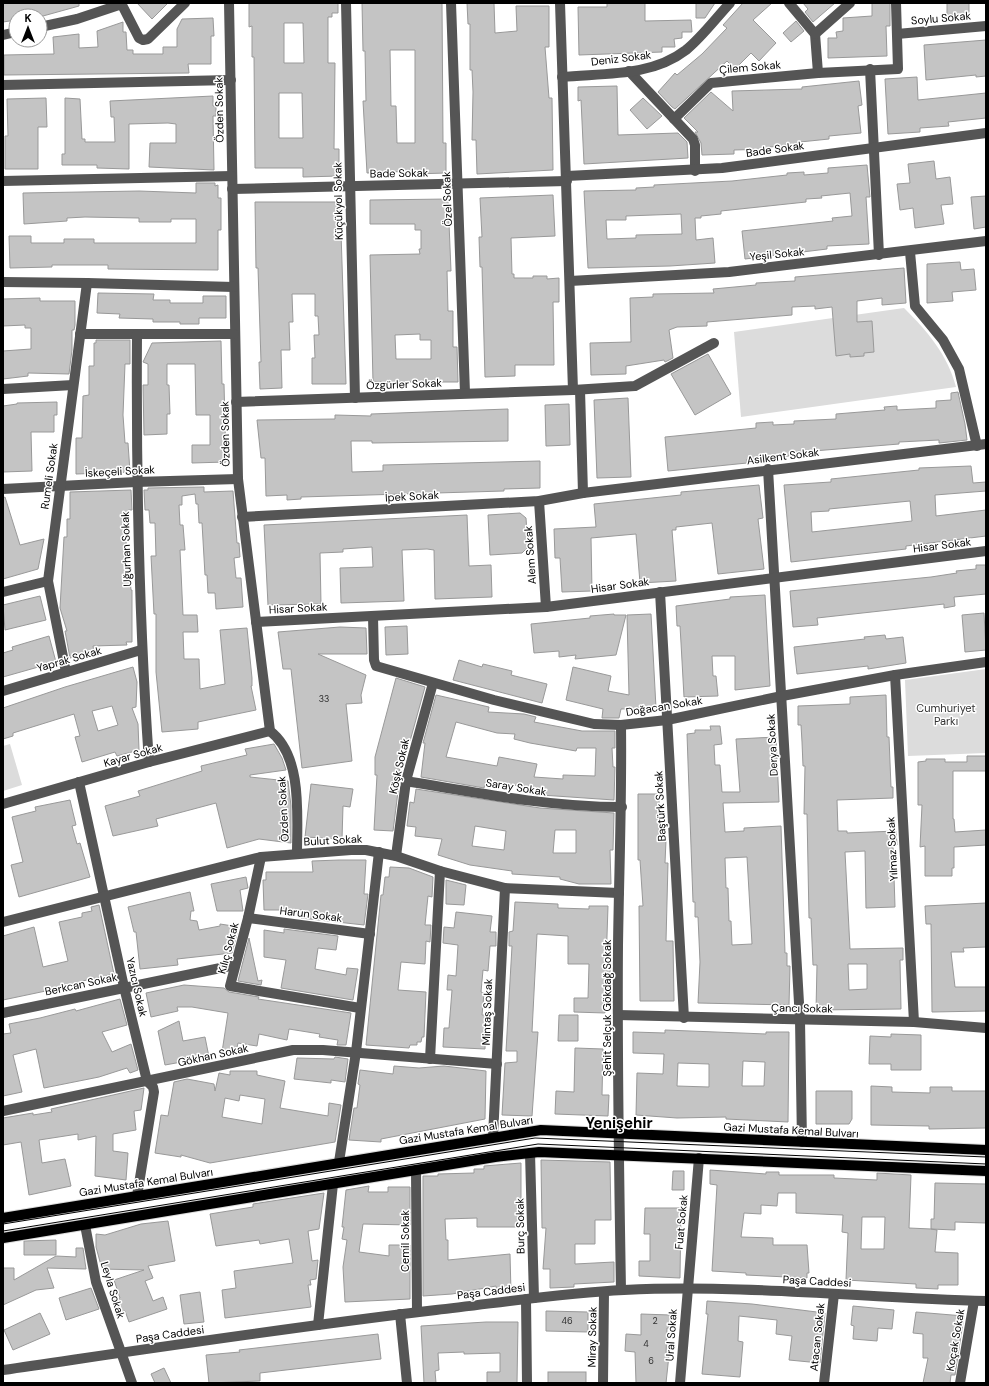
<svg xmlns="http://www.w3.org/2000/svg" width="989" height="1386" font-family="'DM Sans',sans-serif">
<rect width="100%" height="100%" fill="#fff"/>
<g fill="#dcdcdc">
<path d="M904,308C928,332 947,354 956,387L741,417L734,332Z"/>
<path d="M986,669V753L908,756L905,680Z"/>
<path d="M10,744L22,785L3,791V746Z"/>
</g>
<g fill="#c4c4c4" stroke="#999" fill-rule="evenodd">
<path d="M3,3H79V6L43,16H16V20L3,22Z"/>
<path d="M137,3H168L152,19Z"/>
<path d="M249,3H338V13H332V17H328V63H335L334,149H339V176L303,177V168H255L254,57H252V26L249,27ZM284,23H303L304,63H284ZM279,93H302L303,138H279Z"/>
<path d="M362,3H442L443,143H446V173L413,174V171L367,173L363,101H366L365,51H363ZM390,50H415V143H397L396,106H391Z"/>
<path d="M467,3H494L495,33L517,31L516,6H549V47H545L549,98H552L553,170L477,174L476,140H472L473,92L472,70H470V24H468Z"/>
<path d="M607,3H645V21L691,20L692,32H682V38L674,39L675,47H662V52L579,55L578,7H607Z"/>
<path d="M696,3H715L705,18H696Z"/>
<path d="M743,3H772L753,20L776,43L759,61L751,53L735,69L727,61L675,109L672,107L658,92L675,73L677,75L702,54L727,28L723,25Z"/>
<path d="M803,3H835L813,22L805,12L808,9Z"/>
<path d="M872,3H890V26H886L887,56L828,58V38H837L836,32L843,31V18L872,16Z"/>
<rect x="947" y="3" width="22" height="12"/>
<path d="M213,18L214,36H211V64H188L189,73L4,75V55L54,54L53,37L79,34V48L98,47L97,31L123,22V32H126L127,50H133V54H163V47H177V29L182,19Z"/>
<path d="M796,21L804,31L791,42L783,33Z"/>
<path d="M986,40V76L976,77V75L926,80L924,45Z"/>
<path d="M917,77L918,100L986,93V118L948,122L949,126L920,128V132L888,134L885,79Z"/>
<path d="M859,81L862,105L858,106L861,133L829,136V139L800,142V144L770,147V149L734,150V154L702,155L701,143L695,132H698L684,118L711,92L733,111L732,91L802,89V87Z"/>
<path d="M617,86L618,135L678,133L687,142L688,158L584,164L581,100L578,101V87Z"/>
<path d="M213,96V106H216V116H213L214,170L149,167L150,143H176V124L168,123L129,124V169L97,168V165H62V154H65V98L80,99L82,139H85V142H115L114,117H111L110,101Z"/>
<path d="M46,98L47,127H38V169H5V136H8L7,99Z"/>
<path d="M643,98L662,116L647,129L630,110Z"/>
<path d="M934,161L936,179L950,177L953,204L941,205L944,224L915,228L913,208L900,210L897,184L910,183L908,164Z"/>
<path d="M867,165L870,197H866L869,244L827,246V249L745,259L742,231L833,221L832,218L852,216L850,193L821,196L822,198L806,199V202L721,211V214L701,216V218H695L696,240L713,238L715,263L670,266L588,268L584,191L636,190V188L654,187V185L732,181L787,175V173L804,172V175L828,173V168ZM681,214L682,234L636,235V238L607,239L606,220H626V216Z"/>
<path d="M196,183H215V186L218,185V198H221V230H218V270L108,269V265H52V267L10,268L9,236H31V243H64V239H94V243H196V219H171V222H139V218L85,217L67,218V221L24,224L23,193L139,191L196,193Z"/>
<path d="M553,195L555,236L511,238L512,274H514V278H533V276H547V279L559,278V302H553L554,365H515V376L485,377L482,267H480L479,237H482L480,198Z"/>
<path d="M986,196V227L974,229L971,197Z"/>
<path d="M448,199L451,271H447L448,311H453V347H457L458,382H373L370,255L420,254L419,249H421V230H415V224H370V200ZM420,334V340H431V359H396L395,335Z"/>
<path d="M255,202H340L346,384H312V358H315L314,335H319L318,316H315V294H292L293,322H289L290,350H281L282,388L260,389L259,362H261L258,268H256Z"/>
<path d="M960,262L961,270L974,269L976,290L952,292L953,301L927,303V264Z"/>
<path d="M904,268L906,303L882,305V298L857,301V322L872,321L874,352L864,353V356L850,357V354L836,356L832,307L815,309V306L792,307V315L707,322V326L677,327L669,330L673,358L665,362L664,360L626,366V374L591,375L590,343L631,342L630,298L653,297V294L714,293L713,289L756,285V283L795,281V277Z"/>
<path d="M98,293L154,294L153,300H170V303H203V296H226V318H199V324H180V322H153V319L119,318L120,314L97,313Z"/>
<path d="M40,298V301H75V325L74,330H72V350L69,374L28,373V376L3,379V351L31,349V328H25V325L3,326V299Z"/>
<path d="M96,340H130V364H125L123,415L125,443H128L130,472L76,474V438H82L83,396L89,395V366H94V343H96Z"/>
<path d="M221,341L222,384H224L226,462L192,463V445H210V415H196L195,364H167V385H169L170,414H167V434L144,435L143,385H148V364L143,362L152,343Z"/>
<path d="M708,354L731,394L695,415L671,374Z"/>
<path d="M958,392L965,424L967,440L939,443V440L899,442V444L789,453V456L747,459V463L668,471L665,437L756,428V423L773,422V425L794,424V421L836,419V414L885,410L884,407L897,406V410L936,408V401L951,400V393Z"/>
<path d="M628,398L631,477L597,478L594,400Z"/>
<path d="M57,402V415H54V432H31L32,471L3,472V406L17,404V403Z"/>
<path d="M569,404L570,445L546,446L545,405Z"/>
<path d="M508,409V441L372,443V441H351L352,472L383,471V465L540,461V488L504,489V491L301,497V499L287,500V495L266,496L265,458H261L257,420L335,419V415L371,416V414Z"/>
<path d="M971,466L973,483L986,482V491L935,495L936,516L986,510V536L906,546V549L791,562L784,485L831,482V479L919,470V468ZM910,501L912,521L812,532L811,512L829,511V509Z"/>
<path d="M759,485L763,518L758,519L764,569L718,574L712,523L676,527V530H672L676,581L640,583L636,534L591,538L592,591L562,592L560,558H555L554,529L596,527L594,504L681,495V492Z"/>
<path d="M204,487V492L233,491L237,543H239L240,557L234,558L236,578H241L243,607L216,609L215,593H208L207,575H205L202,523H199L198,504H196L195,494L182,496V505H179L180,525H183L185,550H180L183,615H197L198,632H183L184,659H199L200,689L225,684L220,630L247,628L252,678V686H251L256,710L198,722V729L162,732L156,672V614H154L151,556H156L155,523H150L149,510H145L144,490H148V488Z"/>
<path d="M131,490L132,510H128L129,538L126,537L127,569H129L131,590H132V642H126L127,645L93,646L94,652L70,658L65,631H67L60,608L64,537H67V519H70V492Z"/>
<path d="M5,497L20,545L44,539L38,569L3,579V498Z"/>
<path d="M520,513L526,518L528,547L522,553L490,555L488,515Z"/>
<path d="M467,515L469,566L491,565L492,597L435,599L434,550L427,549L402,550L404,601L341,603L340,568L373,567L372,547L343,549V552L320,553L321,604L268,605L264,525Z"/>
<path d="M976,565H986V594L954,597L955,606L944,608V604L817,618L818,625L793,627L790,591L931,577L957,573L956,571L976,569Z"/>
<path d="M765,595L770,686L735,690V656H712L713,676H716L718,696L684,697L681,643L680,626H677L676,606L730,599V597Z"/>
<path d="M40,596L46,620L5,630L3,605Z"/>
<path d="M984,613L986,650L965,652L962,615Z"/>
<path d="M614,614V615H626L616,655L575,659L576,655L559,657V651L534,653L531,624L590,618V616Z"/>
<path d="M651,614L656,708L621,709L619,718H602L603,709L566,700L573,667L611,676L608,691L629,695L627,615Z"/>
<path d="M407,626L408,654L386,655L385,627Z"/>
<path d="M340,627L366,628L367,654H318L366,675L361,695L362,703L346,704L352,761L302,768L291,669H283L278,632Z"/>
<path d="M885,635L886,639L903,637L906,663L868,669V666L797,674L794,647L865,639L864,637Z"/>
<path d="M49,636L56,662L3,677V653L13,650L12,647Z"/>
<path d="M459,660L482,667L483,664L512,671L511,675L547,684L542,703L453,680Z"/>
<path d="M133,667L137,682L136,707L132,708L138,724L139,750L117,756L115,752L82,762L75,737L80,736L74,714L13,733V736L3,739V708L65,687ZM112,706L118,725L98,731L92,711Z"/>
<path d="M396,678L425,687L410,741H406L403,758H399L400,776L393,831L374,830L377,775H375V757Z"/>
<path d="M436,695L489,707L488,712L524,714L536,717L534,722L582,731H615V748H612L613,767H615L614,800L541,795L542,790L486,780L484,788L421,777L425,743H423ZM456,722L497,733L515,734L514,739L530,743L576,751L577,748H596L595,776L563,775V779L534,777L537,764L499,757L497,766L446,757Z"/>
<path d="M886,695L887,737H889L891,787H893V798L837,800L838,831H847V833L896,831L897,845H893L895,907L866,908L865,851L845,852L850,949L903,948V960H900L901,1009L816,1010L817,965H813L811,918H809L807,814H804L805,766H803L802,742L801,725H798V706L850,704V697ZM848,964H867V989L849,990Z"/>
<path d="M710,726H720L722,744L714,745L715,765H720L722,792H740L736,739L776,737L779,802L723,803L725,832L744,831V828L781,826L785,953H787V966H790L789,1005L698,1003L700,962L698,917H695V902H693L687,734L695,733V730H711ZM747,857L752,944L732,945L731,921H729L728,888H726L725,858Z"/>
<path d="M274,744L282,758L286,770L250,775V777L288,781L291,806V843L259,839L227,848L216,803L156,819L158,826L113,836L105,806L140,796L138,791L202,771L201,766L247,755L245,749Z"/>
<path d="M967,756H986V771H953V819H954L955,832L986,830V845L954,847V868H952V876H925V846L920,847L922,805H918V762L926,761V759H945V762H967Z"/>
<path d="M311,784L353,789L350,807L343,806L342,839L305,837Z"/>
<path d="M416,789L540,808L614,813L613,850H610L611,884H579L560,879V877L512,874V871L470,865L438,855L442,839L415,836L416,827L407,826L410,802L414,803ZM475,826L506,831L504,850L472,846ZM555,830H576V853H553Z"/>
<path d="M638,794H659V840H666L665,863H668L666,941H673L674,1001H640L639,906H643L640,860H638Z"/>
<path d="M70,800L76,825L72,826L77,844L80,843L90,877L19,897L11,865L23,862L12,817L36,811L35,807Z"/>
<path d="M339,860H366L364,894H368L364,925L301,918L302,910H264L263,880H266V872H313L312,861Z"/>
<path d="M390,867L409,868L433,877L432,897L428,896L425,925H431L430,942L426,941L425,964L401,962L398,990L426,992L424,1037H422L421,1042H417V1045H410L409,1048L366,1045L381,895H383L385,877H389Z"/>
<path d="M246,877L248,888L240,890L243,911H217L211,884Z"/>
<path d="M446,880L466,885L464,905L446,904Z"/>
<path d="M190,892L194,911H191L190,920L197,921L199,930L220,926V924L233,926V932L237,933L232,953L177,959L178,965L140,969L136,932H134L128,907Z"/>
<path d="M515,902L558,904V908L589,909V906H608L606,966H610V988H605V1013L574,1012V998H588L589,964H568V936L537,934L532,1032H538L532,1116L502,1115L505,1063L517,1062V1051H506L512,946H509V932L513,931Z"/>
<path d="M986,903V947L963,948L964,952H951L955,987H986V1011L932,1012L931,924H926L925,906Z"/>
<path d="M99,905L114,974L78,982L79,984L3,1000V936L34,927L43,967L68,961L59,922L82,917V913L92,911L91,907Z"/>
<path d="M456,912L492,916L490,932H496V946H490L488,971L483,970L481,992L484,993L482,1015H486L485,1049L443,1047L444,1028H449L452,990H447L448,975L456,976L458,945L443,943L444,927L454,928Z"/>
<path d="M284,929L338,936L336,950L318,948L315,969L346,975L347,968L358,969L353,1000L281,988L286,960L264,957V930L284,933Z"/>
<path d="M249,938L258,981L262,980L261,985L238,981Z"/>
<path d="M184,985L224,988L229,992L259,997L258,999L351,1013L346,1045H337L338,1040L319,1037L320,1034L289,1029L287,1040L259,1034L257,1046L238,1043L236,1052H222L228,1013L192,1007H177L178,1011L151,1017L146,993Z"/>
<path d="M120,999L127,1025L102,1032L112,1052L131,1044L138,1070L130,1073L127,1068L99,1077L44,1088L36,1049L13,1055L22,1092L3,1096V1034L11,1033L9,1024L40,1018L75,1009L76,1011Z"/>
<path d="M559,1015H578V1041H558Z"/>
<path d="M179,1021L183,1041L205,1037L209,1057L165,1065L158,1031Z"/>
<path d="M665,1030L766,1034V1032H789L788,1122L726,1119V1117L677,1118L636,1115L637,1073L663,1074L664,1054L633,1053V1032L665,1033ZM743,1061L765,1062L764,1086H742ZM678,1063L709,1064V1087L677,1086Z"/>
<path d="M891,1034L921,1035V1070H891V1064H869L870,1036L891,1037Z"/>
<path d="M575,1048L603,1049L602,1095H609L608,1116L555,1114L556,1091L574,1092Z"/>
<path d="M335,1057L348,1059L345,1082L331,1080V1083L294,1079L297,1058L334,1059Z"/>
<path d="M394,1066L419,1068L444,1066L486,1071L485,1119L381,1139V1142L349,1140L354,1108H357L360,1085L358,1084L360,1070L393,1074Z"/>
<path d="M230,1071H257V1075L285,1081L280,1108L328,1116L329,1103L341,1105L335,1142L210,1163L181,1155V1157L155,1153L161,1115L168,1116L174,1082L187,1079L214,1084L215,1091L219,1073L230,1075ZM240,1095L265,1099L262,1124L222,1117L225,1098L239,1101Z"/>
<path d="M871,1086L892,1087V1092L930,1093V1087H952V1091H986V1128L929,1129V1126L871,1125Z"/>
<path d="M144,1088L141,1110L134,1111L136,1130L113,1134V1151L128,1153L126,1180L95,1176L96,1136L78,1140V1134L39,1140L42,1163L65,1159L71,1186L29,1195L21,1142L3,1145V1118L33,1113V1115L52,1112L51,1109Z"/>
<path d="M816,1091H852V1119L849,1124H816Z"/>
<path d="M541,1160L610,1162L611,1220H595V1244H575V1264L614,1262V1282L574,1284V1287L550,1288V1269H543L546,1228H542Z"/>
<path d="M521,1163V1227H477V1218L445,1219L446,1240H448V1260L510,1254L511,1292H497L496,1286L452,1294L423,1296V1176H438V1174L474,1173V1169H484V1166Z"/>
<path d="M710,1170L766,1174V1172H779V1175H834V1178L877,1180V1173L911,1175L909,1228L931,1229V1219H934L935,1183L986,1184V1223L955,1222V1230L931,1229L937,1230L935,1252L958,1253V1285H938V1289L916,1288V1284L846,1280L848,1233L842,1232L843,1215L796,1213V1193H778L777,1206L761,1205V1214L744,1213L741,1237L773,1238V1245H807L809,1273H807V1278L746,1275V1273L712,1271L717,1185L710,1184ZM862,1217H885L884,1249H861Z"/>
<path d="M673,1171H684V1190H672Z"/>
<path d="M369,1186L368,1192H388V1187H410V1225L363,1224L359,1252L389,1256V1245H410V1299L345,1302L343,1267L347,1240L342,1239L344,1227H342L346,1190Z"/>
<path d="M324,1193L319,1229L308,1231L312,1261L318,1260L316,1279L310,1280L311,1285H308L311,1307L225,1318L222,1290L236,1288L234,1271L293,1263L289,1239L260,1244L259,1240L216,1246L210,1214L253,1207V1204Z"/>
<path d="M645,1208H681L680,1278L639,1276V1261H650V1234H644Z"/>
<path d="M168,1221L175,1261L148,1266L153,1278L145,1281L153,1301L163,1297L167,1309L129,1322L125,1311L119,1313L114,1300L120,1298L114,1280L144,1270L102,1269L96,1247V1234L105,1235L141,1224Z"/>
<path d="M56,1240V1255H24V1241Z"/>
<path d="M76,1248H83L86,1269L47,1268L54,1288L36,1290L3,1305V1268H14V1280L56,1256L76,1257Z"/>
<path d="M91,1288L99,1309L66,1320L59,1298Z"/>
<path d="M200,1292L204,1322L184,1324L180,1295Z"/>
<path d="M707,1301L752,1304L825,1313L820,1363L789,1360L792,1336L776,1334L777,1320L739,1316L738,1341L743,1342L740,1377L702,1374L708,1314H706Z"/>
<path d="M853,1306L894,1310L892,1329L878,1328L877,1341L853,1339L854,1326L851,1325Z"/>
<path d="M546,1311L588,1312V1332L546,1331Z"/>
<path d="M916,1312L964,1316L955,1375H951L950,1383H923L928,1358H923V1334L913,1333Z"/>
<path d="M40,1313L50,1334L13,1350L4,1330Z"/>
<path d="M641,1314L670,1315L669,1328H667L666,1355H669L666,1383H636L635,1352L625,1351L626,1334L641,1335Z"/>
<path d="M486,1322H518L517,1383H487V1372H500V1353L464,1354V1352L438,1353L439,1370L435,1371L436,1383H424L421,1326Z"/>
<path d="M378,1334L381,1359L260,1373V1381L209,1383L206,1355L240,1352L239,1350Z"/>
<path d="M164,1368L171,1383H155L151,1374Z"/>
<rect x="548" y="1372" width="38" height="11"/>
</g>
<g fill="none" stroke-linecap="round" stroke-linejoin="round">
<g stroke="#dbdbdb" stroke-width="12">
<g id="major">
<path d="M3,1218L541,1130L986,1150"/>
<path d="M3,1238L495,1157L539,1152L986,1171"/>
</g>
</g>
<g stroke="#555" stroke-width="10">
<path d="M121,3L139,38L143,40L148,39L185,3"/>
<path d="M229,3L238,479L270,731C303,756 297,817 297,854"/>
<path d="M346,3L355,398"/>
<path d="M451,3L465,393"/>
<path d="M560,3L573,390"/>
<path d="M789,3L815,34L818,73"/>
<path d="M40,27L77,19L122,4"/>
<path d="M815,34L850,3"/>
<path d="M897,34L986,26"/>
<path d="M3,35L16,32"/>
<path d="M870,69L879,255"/>
<path d="M629,71L693,139L695,145V171"/>
<path d="M562,77C604,73 651,77 686,50C702,37 716,18 730,3"/>
<path d="M3,85L231,80"/>
<path d="M674,119L711,83L818,73L898,69L896,3"/>
<path d="M567,176L722,168L986,133"/>
<path d="M3,181L232,176"/>
<path d="M232,189L567,181"/>
<path d="M910,252L915,306L943,340L959,369L977,446"/>
<path d="M570,281L729,272L986,241"/>
<path d="M3,282L87,283L234,287"/>
<path d="M80,334H234"/>
<path d="M137,334C136,477 139,619 149,762"/>
<path d="M3,389L73,385"/>
<path d="M580,390L583,493"/>
<path d="M236,402L573,390L635,386L714,343"/>
<path d="M768,469L800,1020L802,1142"/>
<path d="M3,489L136,482L238,479"/>
<path d="M539,501L546,607"/>
<path d="M242,517L539,501L583,493L986,444"/>
<path d="M3,592L48,581"/>
<path d="M660,592L684,1018"/>
<path d="M373,616L374,660L376,666L494,700L594,724L621,725L667,720L782,696L895,675L986,662"/>
<path d="M256,622L546,607L986,551"/>
<path d="M66,672L48,581L87,283"/>
<path d="M895,675L914,1022"/>
<path d="M3,691L141,650"/>
<path d="M406,781C478,793 549,807 622,807"/>
<path d="M79,782L124,987L147,1081L153,1087L154,1092L137,1196"/>
<path d="M3,804L149,762L270,731"/>
<path d="M396,856L406,781L433,683"/>
<path d="M261,857L248,918L230,986L360,1008"/>
<path d="M248,918L370,934"/>
<path d="M3,922L261,857L351,850H366L396,856L440,871L505,888L619,893"/>
<path d="M3,1013L235,965"/>
<path d="M618,1015L914,1022L986,1028"/>
<path d="M430,1059L440,871"/>
<path d="M3,1111L293,1050H323L497,1064"/>
<path d="M493,1137L505,888"/>
<path d="M530,1153L534,1298"/>
<path d="M339,1162L356,1052L379,852"/>
<path d="M416,1170L417,1312"/>
<path d="M85,1225L96,1282L132,1383"/>
<path d="M621,1290C619,1175 617,1061 618,946C619,872 622,799 621,725"/>
<path d="M526,1299L527,1383"/>
<path d="M400,1314L407,1383"/>
<path d="M318,1325L333,1184"/>
<path d="M3,1370C147,1349 291,1327 436,1310C498,1303 561,1293 624,1290C744,1284 865,1298 986,1301"/>
<path d="M603,1383L604,1292"/>
<path d="M680,1383L699,1158"/>
<path d="M824,1383L834,1294"/>
<path d="M960,1383L974,1301"/>
</g>
<use href="#major" stroke="#000" stroke-width="10"/>
<g stroke="#000" stroke-width="1">
<path d="M3,1224L535,1138L986,1157"/>
<path d="M3,1231L538,1144L986,1164"/>
</g>
</g>
<g text-anchor="middle" dominant-baseline="central" stroke-width="3" stroke-linejoin="round" paint-order="stroke">
<g font-size="9" fill="#313131">
<text x="324" y="699">33</text>
<text x="567" y="1321">46</text>
<text x="655" y="1321">2</text>
<text x="646" y="1344">4</text>
<text x="651" y="1361">6</text>
</g>
<g font-size="11" fill="#000" stroke="#fff">
<text transform="translate(941 18) rotate(-5)">Soylu Sokak</text>
<text transform="translate(621 58) rotate(-7)">Deniz Sokak</text>
<text transform="translate(750 67) rotate(-5)">Çilem Sokak</text>
<text transform="translate(219 110) rotate(-91)">Özden Sokak</text>
<text transform="translate(775 149) rotate(-8)">Bade Sokak</text>
<text transform="translate(399 173) rotate(-1)">Bade Sokak</text>
<text transform="translate(447 199) rotate(-92)">Özel Sokak</text>
<text transform="translate(338 201) rotate(-91)">Küçükyol Sokak</text>
<text transform="translate(777 254) rotate(-6)">Yeşil Sokak</text>
<text transform="translate(404 384) rotate(-2)">Özgürler Sokak</text>
<text transform="translate(225 434) rotate(-91)">Özden Sokak</text>
<text transform="translate(783 456) rotate(-7)">Asilkent Sokak</text>
<text transform="translate(120 471) rotate(-3)">İskeçeli Sokak</text>
<text transform="translate(49 476) rotate(-82)">Rumeli Sokak</text>
<text transform="translate(412 496) rotate(-3)">İpek Sokak</text>
<text transform="translate(942 545) rotate(-7)">Hisar Sokak</text>
<text transform="translate(126 549) rotate(-92)">Uğurhan Sokak</text>
<text transform="translate(530 555) rotate(-94)">Alem Sokak</text>
<text transform="translate(620 585) rotate(-8)">Hisar Sokak</text>
<text transform="translate(298 608) rotate(-3)">Hisar Sokak</text>
<text transform="translate(69 659) rotate(-16)">Yaprak Sokak</text>
<text transform="translate(664 706) rotate(-9)">Doğacan Sokak</text>
<text transform="translate(772 745) rotate(-93)">Derya Sokak</text>
<text transform="translate(133 755) rotate(-16)">Kayar Sokak</text>
<text transform="translate(399 766) rotate(-77)">Köşk Sokak</text>
<text transform="translate(516 787) rotate(9)">Saray Sokak</text>
<text transform="translate(660 806) rotate(-93)">Baştürk Sokak</text>
<text transform="translate(283 809) rotate(-93)">Özden Sokak</text>
<text transform="translate(333 840) rotate(-3)">Bulut Sokak</text>
<text transform="translate(892 849) rotate(-93)">Yılmaz Sokak</text>
<text transform="translate(311 914) rotate(7)">Harun Sokak</text>
<text transform="translate(228 948) rotate(-75)">Kılıç Sokak</text>
<text transform="translate(81 984) rotate(-12)">Berkcan Sokak</text>
<text transform="translate(137 987) rotate(77)">Yazıcı Sokak</text>
<text transform="translate(607 1008) rotate(-90)">Şehit Selçuk Gökdağ Sokak</text>
<text transform="translate(802 1008) rotate(1)">Çancı Sokak</text>
<text transform="translate(487 1012) rotate(-88)">Mintaş Sokak</text>
<text transform="translate(213 1055) rotate(-12)">Gökhan Sokak</text>
<text transform="translate(466 1130) rotate(-9)">Gazi Mustafa Kemal Bulvarı</text>
<text transform="translate(791 1130) rotate(3)">Gazi Mustafa Kemal Bulvarı</text>
<text transform="translate(146 1182) rotate(-9)">Gazi Mustafa Kemal Bulvarı</text>
<text transform="translate(681 1222) rotate(-85)">Fuat Sokak</text>
<text transform="translate(520 1226) rotate(-91)">Burç Sokak</text>
<text transform="translate(405 1241) rotate(-90)">Cemil Sokak</text>
<text transform="translate(817 1281) rotate(3)">Paşa Caddesi</text>
<text transform="translate(113 1290) rotate(73)">Leyla Sokak</text>
<text transform="translate(491 1291) rotate(-7)">Paşa Caddesi</text>
<text transform="translate(170 1334) rotate(-8)">Paşa Caddesi</text>
<text transform="translate(671 1335) rotate(-86)">Ural Sokak</text>
<text transform="translate(592 1337) rotate(-89)">Miray Sokak</text>
<text transform="translate(817 1337) rotate(-84)">Atacan Sokak</text>
<text transform="translate(955 1340) rotate(-80)">Koçak Sokak</text>
</g>
<g font-size="11" fill="#333" stroke="#fff">
<text x="946" y="708">Cumhuriyet<tspan x="946" dy="13">Parkı</tspan></text>
</g>
<g font-size="15" font-weight="bold" fill="#000" stroke="#fff">
<text x="619" y="1123">Yenişehir</text>
</g>
</g>
<rect width="989" height="1386" fill="none" stroke="#000000" stroke-width="8"/>
<g transform="translate(28 28)"><circle r="19" fill="#ffffff" stroke="#999999"/>
<path d="M0-3L7 15L0 10L-7 15Z" fill="#000000"/>
<text y="-6" font-size="11" font-weight="bold" text-anchor="middle" fill="#000000">K</text>
</g>
</svg>
